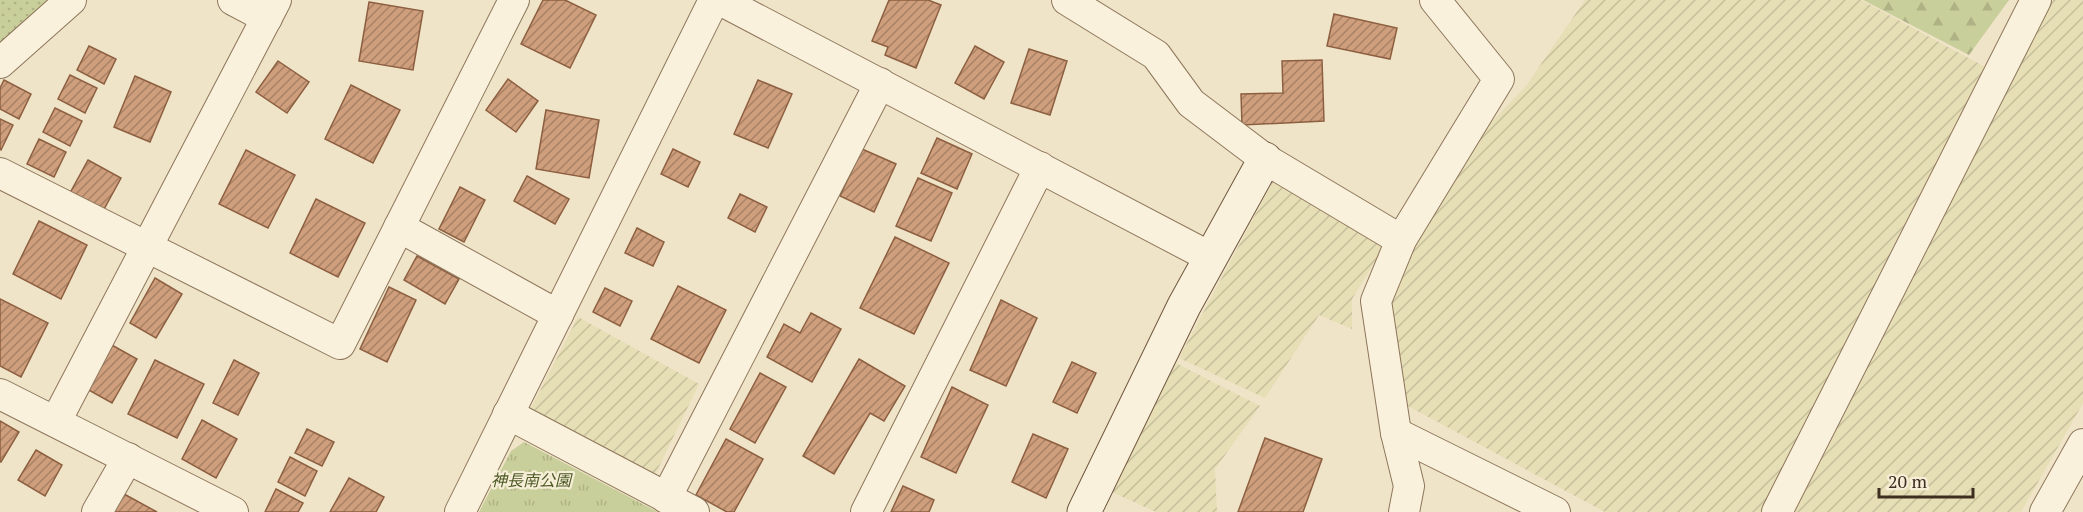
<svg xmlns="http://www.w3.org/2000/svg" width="2083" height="512" font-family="'PT Serif','Noto Sans JP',serif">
<defs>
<pattern id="farmland-furrows" width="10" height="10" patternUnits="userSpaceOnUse" patternTransform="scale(1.5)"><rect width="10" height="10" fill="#e6deb5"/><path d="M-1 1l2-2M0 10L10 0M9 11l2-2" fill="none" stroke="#c6bf9b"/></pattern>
<pattern id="grass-dots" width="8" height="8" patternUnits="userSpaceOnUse" patternTransform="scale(1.5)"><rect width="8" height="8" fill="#c9cf9b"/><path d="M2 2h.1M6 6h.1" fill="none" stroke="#aeb285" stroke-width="1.8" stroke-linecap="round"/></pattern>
<pattern id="forest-firs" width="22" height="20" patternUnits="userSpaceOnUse" patternTransform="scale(1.5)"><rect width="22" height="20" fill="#c9cf9b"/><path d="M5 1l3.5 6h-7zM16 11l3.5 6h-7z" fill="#aeb285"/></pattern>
<pattern id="park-tufts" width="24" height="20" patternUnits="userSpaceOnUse" patternTransform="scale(1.5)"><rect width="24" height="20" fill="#c9cf9b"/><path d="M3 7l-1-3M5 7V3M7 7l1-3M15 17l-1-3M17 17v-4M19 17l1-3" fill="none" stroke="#aeb285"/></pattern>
<pattern id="building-hatch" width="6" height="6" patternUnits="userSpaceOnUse" patternTransform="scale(1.5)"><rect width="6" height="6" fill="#cf9f7d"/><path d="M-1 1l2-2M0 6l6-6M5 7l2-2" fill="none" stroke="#a98266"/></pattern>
</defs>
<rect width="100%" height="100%" fill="#f0e4c8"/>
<g fill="url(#farmland-furrows)">
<path d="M1585,0H1861L2000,75L2043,0H2083V403L2021,512H1605L1391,397L1383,284L1443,172L1526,86Z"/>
<path d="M1280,168L1392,234L1352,299V329L1319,315L1265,398L1179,358Z"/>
<path d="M578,317L699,384L655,475L530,410Z"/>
<path d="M1176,363L1260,406L1215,469L1217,512H1156L1112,492Z"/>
</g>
<path fill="url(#grass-dots)" d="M0,0H50L0,48Z"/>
<path fill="url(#forest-firs)" d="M1863,0H2009L1969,55Z"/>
<path fill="url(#park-tufts)" d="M524,442L658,512H479L511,451Z"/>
<g fill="url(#building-hatch)" stroke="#8d5f41" stroke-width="1.5">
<path d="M543,0H565L596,15L570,68L521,44Z"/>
<path d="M889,0H928L941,5L916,68L885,55L888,47L872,41Z"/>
<path d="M369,2L423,11L413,70L359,61Z"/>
<path d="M1334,14L1397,28L1390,59L1327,46Z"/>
<path d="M89,46L116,59L104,84L77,70Z"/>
<path d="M975,46L1004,62L984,99L955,83Z"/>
<path d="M1029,49L1067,61L1050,115L1011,103Z"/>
<path d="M1322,60L1324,121L1242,125L1241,94L1283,93L1282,61Z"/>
<path d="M278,61L309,82L287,113L256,92Z"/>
<path d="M70,75L97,88L85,113L58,99Z"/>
<path d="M135,76L171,92L150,142L114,127Z"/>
<path d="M508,79L538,101L516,132L486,110Z"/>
<path d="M4,80L31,94L19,119L0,109V88Z"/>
<path d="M758,80L792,94L768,148L734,134Z"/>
<path d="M351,85L400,110L373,163L325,139Z"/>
<path d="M55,108L82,121L70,146L43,132Z"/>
<path d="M546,110L599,120L589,178L536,169Z"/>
<path d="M0,119L13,125L1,150L0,149Z"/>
<path d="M937,138L972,154L957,189L921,173Z"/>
<path d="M39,139L66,152L54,177L27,164Z"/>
<path d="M673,149L700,162L688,187L661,174Z"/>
<path d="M862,149L896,164L874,212L840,196Z"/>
<path d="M246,150L295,175L268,228L219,204Z"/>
<path d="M88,160L121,178L103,211L70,193Z"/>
<path d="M527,176L569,199L555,224L514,201Z"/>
<path d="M918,178L952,193L931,241L896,226Z"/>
<path d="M460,187L485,200L464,242L439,229Z"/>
<path d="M740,194L767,207L755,232L728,218Z"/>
<path d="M316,199L365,223L338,277L290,253Z"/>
<path d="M39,221L87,245L61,299L13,274Z"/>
<path d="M637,228L664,242L653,266L625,253Z"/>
<path d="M895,237L949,263L914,334L860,308Z"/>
<path d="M417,256L459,279L445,304L404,280Z"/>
<path d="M155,278L182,294L156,338L130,323Z"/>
<path d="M678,286L726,310L699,363L651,339Z"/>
<path d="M389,287L416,300L387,362L360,349Z"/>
<path d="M605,288L632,301L620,326L593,312Z"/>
<path d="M0,299L48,323L21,377L0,366Z"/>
<path d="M1001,300L1037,318L1006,386L970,370Z"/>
<path d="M811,313L841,329L812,382L767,357L784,324L800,333Z"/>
<path d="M110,344L137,359L112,403L85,388Z"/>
<path d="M859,359L905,386L884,421L870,413L834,474L803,456Z"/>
<path d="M155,360L204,384L177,438L128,414Z"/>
<path d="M234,360L259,373L238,415L213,403Z"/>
<path d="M1072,362L1096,373L1077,413L1053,402Z"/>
<path d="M760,373L786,387L755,443L730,429Z"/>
<path d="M952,387L988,405L956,473L921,457Z"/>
<path d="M202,420L237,439L216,478L182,459Z"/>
<path d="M0,421L19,432L1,462H0Z"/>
<path d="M307,429L334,442L322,466L295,453Z"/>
<path d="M1033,434L1068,449L1046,498L1012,482Z"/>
<path d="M1265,438L1322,459L1303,512H1238Z"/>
<path d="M726,439L763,459L734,512H727L696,495Z"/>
<path d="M36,450L62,465L45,496L18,480Z"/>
<path d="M290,457L317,471L305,496L278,482Z"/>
<path d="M349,478L384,497L376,512H330Z"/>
<path d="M903,486L934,500L929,512H891Z"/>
<path d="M276,489L303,503L298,512H265Z"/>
<path d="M124,494L157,512H114Z"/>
</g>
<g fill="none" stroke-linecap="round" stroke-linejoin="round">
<g stroke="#8d765c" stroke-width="32">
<g id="street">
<path d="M233,0L267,18"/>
<path d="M720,0L1210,257"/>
<path d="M1067,0L1156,55L1191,103L1265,159L1401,240"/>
<path d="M0,63L71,0"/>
<path d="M0,173L340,344L514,0"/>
<path d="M399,227L558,315"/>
<path d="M0,394L233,512"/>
<path d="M508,414L694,512"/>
<path d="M56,421L276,0"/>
<path d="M1396,433L1555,512"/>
<path d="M666,498L880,83"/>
<path d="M97,512L128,458"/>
<path d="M460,512L714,0"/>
<path d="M866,512L1040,167"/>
<path d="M1404,512L1409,486L1396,433L1376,301L1401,240L1499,79L1435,0"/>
<path d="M1777,512L2036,0"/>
<path d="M2045,512L2083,444"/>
</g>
</g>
<g stroke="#6f573f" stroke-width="35">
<path id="secondary" d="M1084,512L1184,306L1265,159"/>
</g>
<use href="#street" stroke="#faf1dc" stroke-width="30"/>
<use href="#secondary" stroke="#faf1dc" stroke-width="33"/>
</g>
<g text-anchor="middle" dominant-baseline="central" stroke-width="4.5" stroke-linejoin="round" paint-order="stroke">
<g font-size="16" font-style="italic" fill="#4d5a26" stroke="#f7eed8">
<text x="531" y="480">神長南公園</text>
</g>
</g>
<path d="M1879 488v9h94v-9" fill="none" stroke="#3d2e20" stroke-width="3"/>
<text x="1888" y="488" font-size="18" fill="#3d2e20" stroke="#f7eed8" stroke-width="4.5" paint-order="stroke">20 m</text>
</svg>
